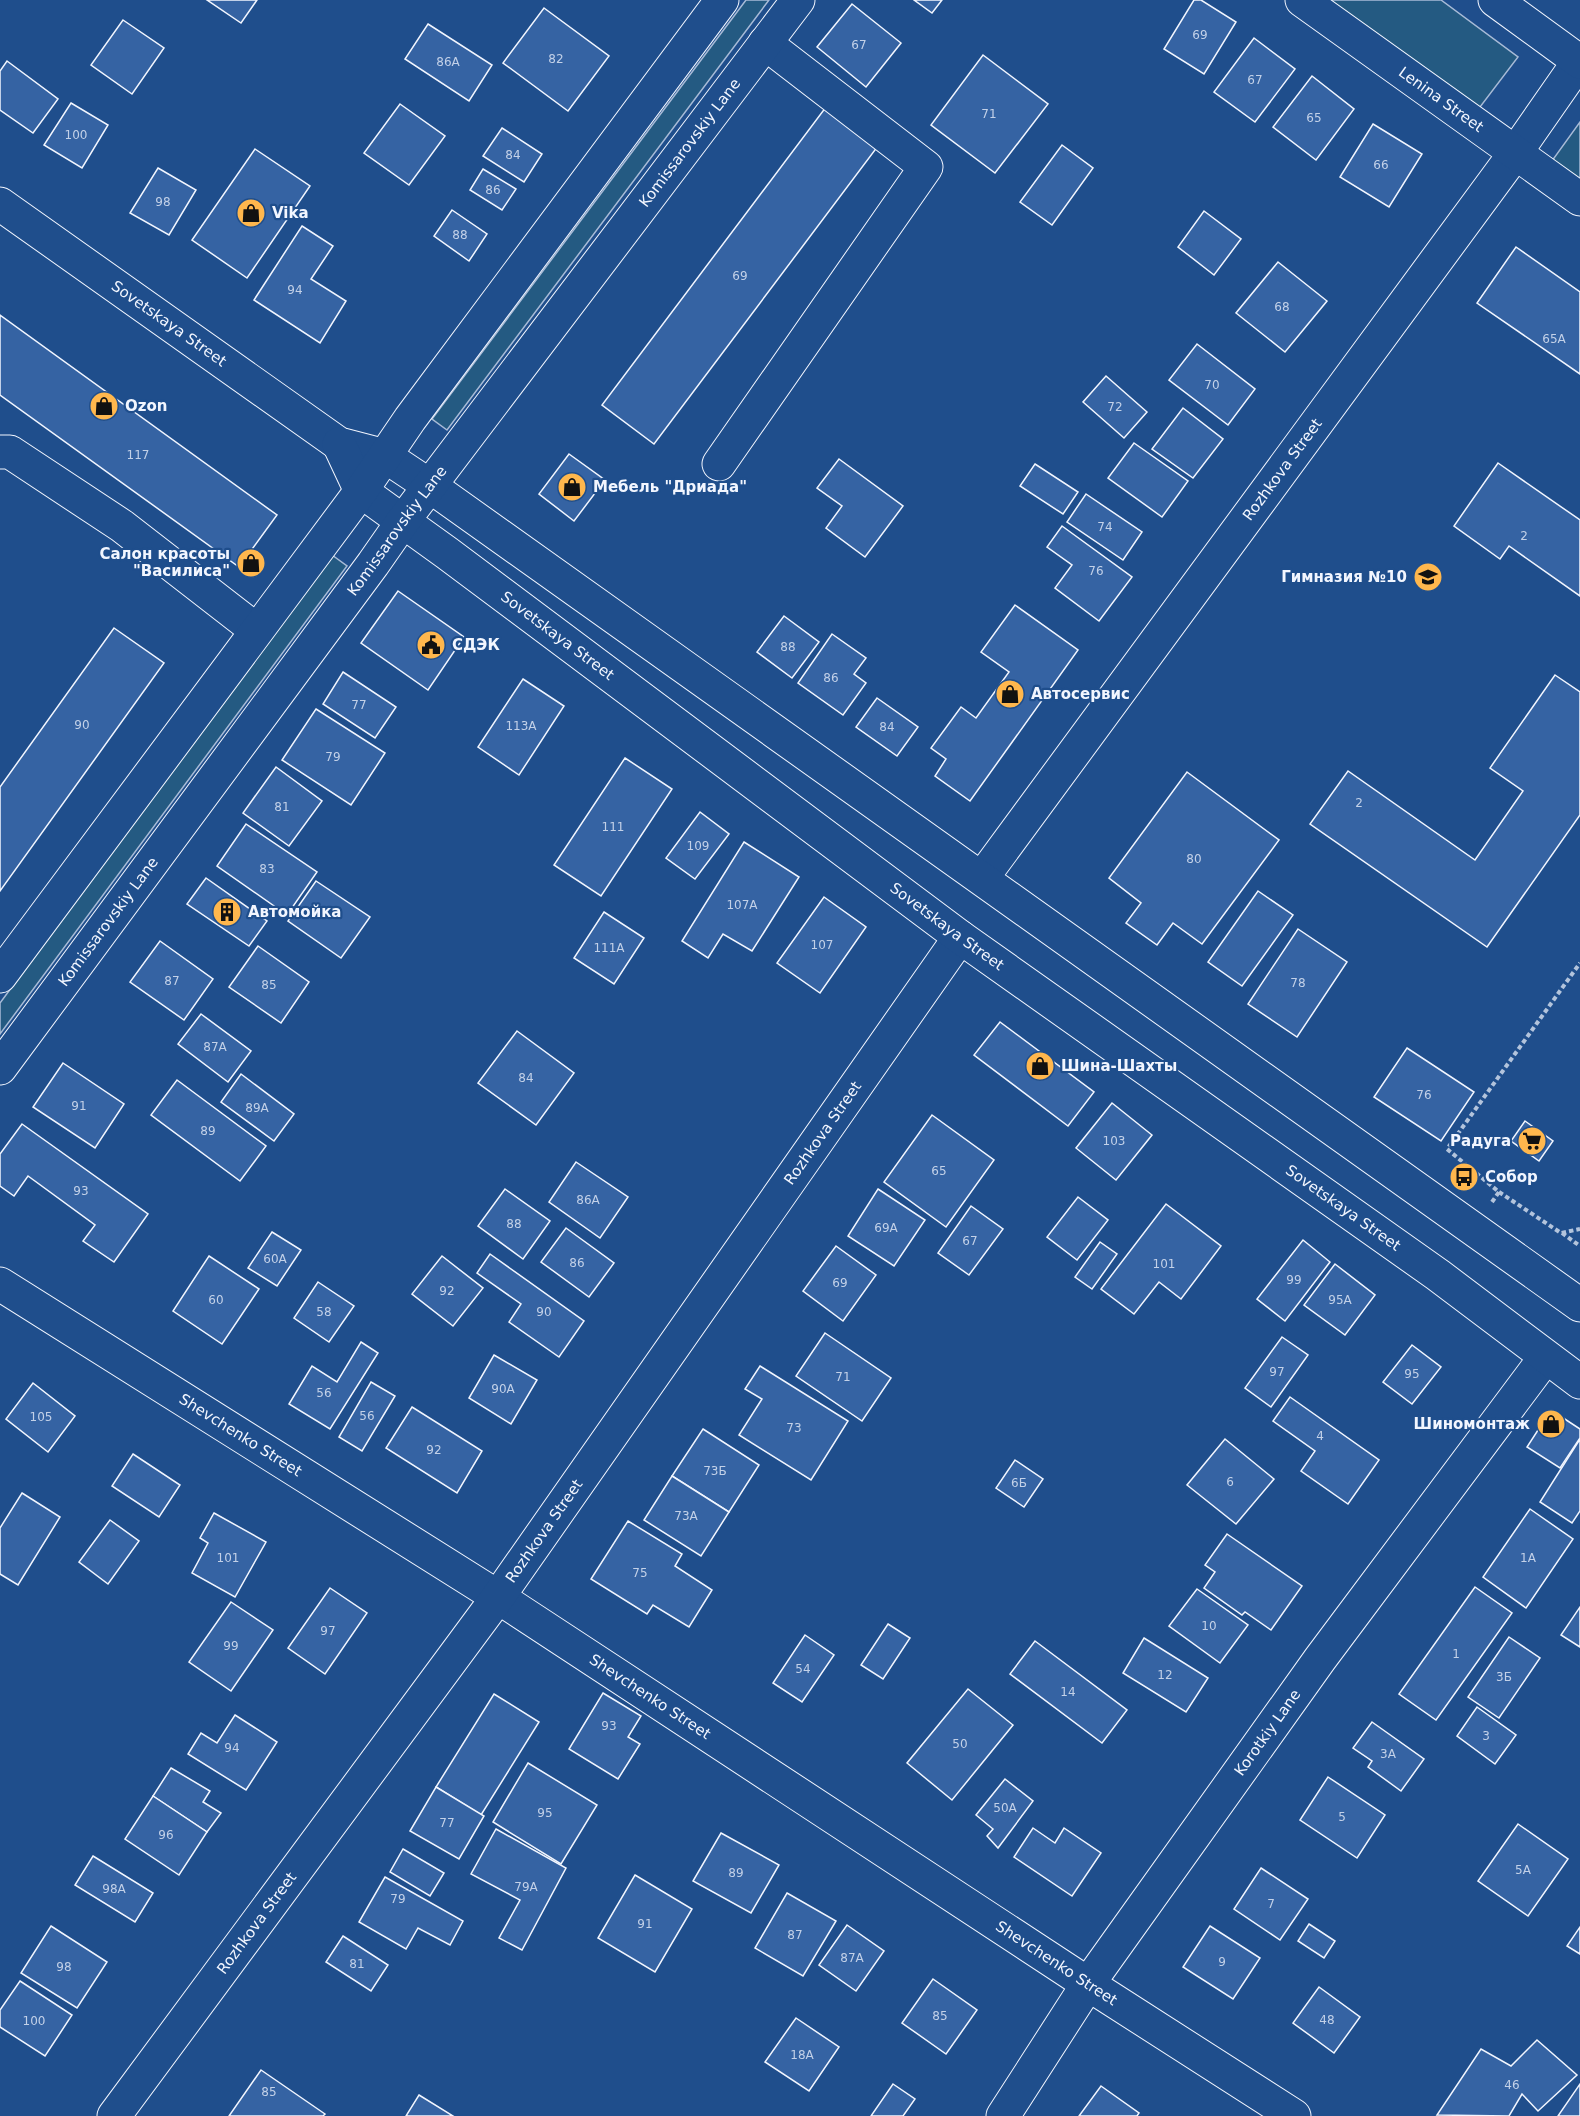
<svg xmlns="http://www.w3.org/2000/svg" width="1580" height="2116" font-family="'DejaVu Sans',sans-serif">
<rect width="100%" height="100%" fill="#1f4e8c"/>
<g fill="#245a82" stroke="#a8bbd7" stroke-width="1.5">
<path d="M746,0H769L447,430L432,419Z"/>
<path d="M1328,0H1441L1518,57L1477,111Z"/>
<path d="M1580,122V187L1549,165Z"/>
<path d="M332,555L347,566L0,1034V1003Z"/>
</g>
<g fill="#3563a3" stroke="#f2f6ff" stroke-width="1.5">
<path d="M207,0H257L241,23Z"/>
<path d="M914,0H942L932,13Z"/>
<path d="M1194,0H1201L1236,22L1204,74L1164,49Z"/>
<path d="M852,4L901,43L866,87L817,47Z"/>
<path d="M544,8L609,56L568,111L503,63Z"/>
<path d="M123,20L164,48L132,94L91,65Z"/>
<path d="M428,24L492,65L469,101L405,59Z"/>
<path d="M1254,38L1295,69L1255,122L1214,92Z"/>
<path d="M983,55L1048,104L995,173L931,125Z"/>
<path d="M7,61L58,99L33,133L0,110V71Z"/>
<path d="M1312,76L1354,109L1316,160L1273,127Z"/>
<path d="M71,103L108,125L82,168L44,145Z"/>
<path d="M400,104L445,136L409,185L364,153Z"/>
<path d="M826,107L878,146L654,444L602,405Z"/>
<path d="M1373,124L1422,154L1389,207L1340,177Z"/>
<path d="M502,128L542,154L524,182L483,156Z"/>
<path d="M1062,145L1093,168L1052,225L1020,202Z"/>
<path d="M255,149L310,186L247,278L192,240Z"/>
<path d="M158,168L196,190L169,235L130,213Z"/>
<path d="M483,169L516,189L502,210L470,190Z"/>
<path d="M452,210L487,234L469,261L434,236Z"/>
<path d="M1204,211L1241,239L1214,275L1178,247Z"/>
<path d="M302,226L333,246L311,279L346,301L320,343L254,300Z"/>
<path d="M1516,247L1580,292V374L1477,303Z"/>
<path d="M1278,262L1327,301L1285,352L1236,313Z"/>
<path d="M0,315L277,515L239,567L0,395Z"/>
<path d="M1197,344L1255,389L1228,425L1169,380Z"/>
<path d="M1106,376L1147,412L1124,438L1083,402Z"/>
<path d="M1183,408L1223,439L1193,478L1152,449Z"/>
<path d="M1134,443L1188,481L1162,517L1108,478Z"/>
<path d="M569,454L605,480L574,521L539,494Z"/>
<path d="M839,459L903,506L865,557L826,528L842,506L817,488Z"/>
<path d="M1498,463L1580,520V596L1509,546L1500,559L1454,526Z"/>
<path d="M1035,464L1078,492L1063,514L1020,486Z"/>
<path d="M1086,494L1142,532L1123,560L1067,522Z"/>
<path d="M1062,526L1132,577L1099,621L1055,588L1072,565L1047,547Z"/>
<path d="M398,591L464,637L428,690L361,643Z"/>
<path d="M1015,605L1078,650L970,801L935,776L946,759L931,748L961,707L976,718L1009,672L981,652Z"/>
<path d="M784,616L819,642L792,678L757,652Z"/>
<path d="M114,628L164,663L0,891V787Z"/>
<path d="M832,634L866,658L854,674L866,683L843,715L798,683Z"/>
<path d="M343,672L396,707L375,738L323,704Z"/>
<path d="M1555,675L1580,692V815L1487,947L1310,824L1348,771L1475,860L1523,791L1490,768Z"/>
<path d="M523,679L564,706L519,775L478,747Z"/>
<path d="M877,698L918,727L897,756L856,727Z"/>
<path d="M316,709L385,753L351,805L282,760Z"/>
<path d="M625,758L672,789L601,896L554,865Z"/>
<path d="M276,767L322,801L289,846L243,813Z"/>
<path d="M1187,772L1279,840L1202,944L1173,923L1157,945L1126,923L1141,903L1109,878Z"/>
<path d="M700,812L729,834L695,879L666,858Z"/>
<path d="M246,824L317,872L287,915L217,866Z"/>
<path d="M744,842L799,877L752,951L723,934L708,958L682,941Z"/>
<path d="M206,878L267,921L249,946L187,904Z"/>
<path d="M316,881L370,917L341,958L288,921Z"/>
<path d="M1258,891L1293,915L1242,986L1208,962Z"/>
<path d="M824,897L866,927L820,993L777,963Z"/>
<path d="M604,912L644,938L614,984L574,958Z"/>
<path d="M1298,929L1347,962L1297,1037L1248,1004Z"/>
<path d="M160,941L213,979L184,1020L130,982Z"/>
<path d="M258,946L309,982L281,1023L229,987Z"/>
<path d="M201,1014L251,1051L228,1082L178,1044Z"/>
<path d="M1000,1022L1094,1092L1068,1126L974,1055Z"/>
<path d="M517,1031L574,1073L536,1125L478,1083Z"/>
<path d="M1407,1048L1474,1092L1441,1141L1374,1097Z"/>
<path d="M63,1063L124,1104L95,1148L33,1107Z"/>
<path d="M241,1074L294,1114L274,1141L221,1102Z"/>
<path d="M177,1080L266,1146L240,1181L151,1115Z"/>
<path d="M1112,1103L1152,1135L1116,1180L1076,1148Z"/>
<path d="M932,1115L994,1160L946,1227L884,1182Z"/>
<path d="M1525,1121L1553,1141L1539,1161L1511,1141Z"/>
<path d="M22,1124L148,1214L114,1262L83,1241L95,1225L28,1176L14,1196L0,1186V1154Z"/>
<path d="M576,1162L628,1197L600,1238L549,1202Z"/>
<path d="M505,1189L550,1221L523,1259L478,1226Z"/>
<path d="M878,1189L925,1220L894,1266L848,1236Z"/>
<path d="M1078,1197L1108,1220L1077,1260L1047,1237Z"/>
<path d="M1166,1204L1221,1246L1181,1299L1159,1282L1134,1314L1101,1289Z"/>
<path d="M971,1206L1003,1229L969,1275L938,1253Z"/>
<path d="M566,1228L614,1263L589,1297L541,1262Z"/>
<path d="M272,1232L301,1250L277,1286L248,1268Z"/>
<path d="M1303,1240L1330,1262L1285,1321L1257,1299Z"/>
<path d="M1100,1242L1117,1254L1092,1289L1075,1277Z"/>
<path d="M836,1246L876,1275L843,1321L803,1291Z"/>
<path d="M490,1254L584,1321L559,1357L509,1322L521,1304L477,1273Z"/>
<path d="M209,1256L259,1289L222,1344L173,1311Z"/>
<path d="M442,1256L483,1288L453,1326L412,1294Z"/>
<path d="M1335,1264L1375,1295L1345,1335L1304,1305Z"/>
<path d="M318,1282L354,1306L329,1342L294,1318Z"/>
<path d="M825,1333L891,1378L862,1421L796,1376Z"/>
<path d="M1282,1337L1308,1355L1271,1407L1245,1388Z"/>
<path d="M361,1342L378,1353L330,1429L289,1404L312,1366L337,1382Z"/>
<path d="M1412,1345L1441,1367L1412,1404L1383,1382Z"/>
<path d="M494,1355L537,1380L511,1424L469,1398Z"/>
<path d="M760,1366L848,1421L811,1480L739,1435L762,1399L745,1389Z"/>
<path d="M371,1382L395,1396L362,1451L339,1437Z"/>
<path d="M33,1383L75,1416L48,1452L6,1419Z"/>
<path d="M1290,1397L1379,1460L1348,1504L1301,1471L1315,1451L1273,1421Z"/>
<path d="M412,1407L482,1451L457,1493L386,1448Z"/>
<path d="M1551,1410L1580,1429V1438L1560,1468L1527,1447Z"/>
<path d="M703,1429L759,1465L729,1512L672,1476Z"/>
<path d="M1225,1439L1274,1479L1236,1524L1187,1485Z"/>
<path d="M1580,1439V1511L1572,1523L1540,1502Z"/>
<path d="M133,1454L180,1485L159,1517L112,1486Z"/>
<path d="M1015,1460L1043,1479L1024,1507L996,1488Z"/>
<path d="M672,1476L729,1512L701,1556L644,1520Z"/>
<path d="M22,1493L60,1517L18,1585L0,1574V1528Z"/>
<path d="M1530,1509L1573,1539L1526,1608L1483,1577Z"/>
<path d="M214,1513L266,1542L235,1597L192,1573L208,1543L200,1538Z"/>
<path d="M110,1520L139,1541L108,1584L79,1562Z"/>
<path d="M628,1521L682,1554L675,1566L712,1590L689,1627L653,1605L647,1614L591,1579Z"/>
<path d="M1227,1534L1302,1586L1271,1630L1245,1612L1242,1615L1204,1588L1215,1572L1205,1565Z"/>
<path d="M1475,1587L1512,1613L1436,1720L1399,1694Z"/>
<path d="M330,1588L367,1613L325,1674L288,1648Z"/>
<path d="M1197,1589L1248,1625L1220,1663L1169,1626Z"/>
<path d="M231,1602L273,1630L231,1691L189,1662Z"/>
<path d="M1580,1607V1647L1561,1635Z"/>
<path d="M888,1624L910,1638L883,1679L861,1665Z"/>
<path d="M805,1635L834,1655L802,1702L773,1683Z"/>
<path d="M1509,1637L1540,1658L1499,1718L1468,1697Z"/>
<path d="M1144,1638L1208,1678L1186,1712L1123,1673Z"/>
<path d="M1035,1641L1127,1710L1102,1743L1010,1674Z"/>
<path d="M968,1689L1013,1725L952,1800L907,1763Z"/>
<path d="M603,1693L641,1716L628,1737L640,1744L618,1779L569,1749Z"/>
<path d="M494,1694L539,1722L481,1815L436,1787Z"/>
<path d="M1477,1707L1516,1735L1495,1764L1457,1736Z"/>
<path d="M235,1715L277,1742L246,1790L188,1754L201,1733L217,1743Z"/>
<path d="M1372,1722L1424,1759L1401,1791L1368,1767L1372,1761L1353,1748Z"/>
<path d="M528,1763L597,1805L561,1864L493,1822Z"/>
<path d="M171,1768L210,1791L203,1802L221,1813L207,1832L153,1796Z"/>
<path d="M1328,1777L1385,1815L1357,1858L1300,1820Z"/>
<path d="M1005,1779L1033,1801L998,1848L987,1836L993,1829L976,1815Z"/>
<path d="M436,1787L484,1816L459,1859L410,1831Z"/>
<path d="M153,1796L207,1832L179,1875L125,1839Z"/>
<path d="M1518,1824L1568,1859L1528,1916L1478,1881Z"/>
<path d="M1033,1828L1055,1843L1064,1828L1101,1853L1072,1896L1014,1857Z"/>
<path d="M496,1829L566,1868L522,1950L499,1938L520,1900L471,1874Z"/>
<path d="M721,1833L779,1865L751,1913L693,1881Z"/>
<path d="M403,1849L444,1873L430,1896L390,1872Z"/>
<path d="M93,1856L153,1893L135,1922L75,1885Z"/>
<path d="M1261,1868L1308,1899L1280,1940L1234,1909Z"/>
<path d="M635,1875L692,1909L655,1972L598,1938Z"/>
<path d="M385,1877L463,1921L450,1945L418,1928L406,1949L359,1922Z"/>
<path d="M787,1893L836,1921L803,1976L755,1948Z"/>
<path d="M1309,1924L1335,1941L1324,1958L1298,1941Z"/>
<path d="M847,1925L884,1951L856,1991L819,1965Z"/>
<path d="M51,1926L107,1962L77,2008L21,1973Z"/>
<path d="M1210,1926L1260,1958L1233,1999L1183,1967Z"/>
<path d="M1580,1927V1954L1567,1946Z"/>
<path d="M343,1936L388,1965L371,1991L326,1962Z"/>
<path d="M933,1979L977,2010L946,2054L902,2023Z"/>
<path d="M20,1981L72,2015L45,2056L0,2027V2010Z"/>
<path d="M1319,1987L1360,2017L1334,2053L1293,2023Z"/>
<path d="M796,2018L839,2047L809,2091L765,2062Z"/>
<path d="M1537,2040L1577,2075L1538,2111L1522,2094L1509,2116L1437,2115L1481,2049L1511,2066Z"/>
<path d="M261,2070L325,2114L323,2116H229Z"/>
<path d="M893,2084L915,2099L903,2116H871Z"/>
<path d="M1580,2084V2116H1558Z"/>
<path d="M1101,2086L1139,2113L1137,2116H1079Z"/>
<path d="M419,2095L453,2116H406Z"/>
</g>
<g fill="none" stroke-linecap="round" stroke-linejoin="round">
<g stroke="#f2f6ff" stroke-width="35">
<g id="minor">
<path d="M0,452H10L122,526L256,630"/>
<path d="M719,464L926,167L765,43"/>
<path id="s1" d="M982,878L1516,152L1580,60"/>
<path id="s2" d="M0,1284L498,1597L1088,1984L1294,2116"/>
<path id="s3" d="M114,2116L498,1597L960,937"/>
<path id="s4" d="M1003,2116L1088,1984L1320,1659L1545,1358"/>
</g>
</g>
<g stroke="#f2f6ff" stroke-width="35">
<g id="major">
<path id="s5" d="M1302,0L1580,199"/>
<path d="M1495,0L1580,62"/>
<path id="s6" d="M0,204L339,444L385,456L430,486L1580,1305"/>
<path id="s7" d="M339,444L361,491L447,553L960,937L1438,1275L1580,1382"/>
<path d="M0,976L361,491L410,419L722,0"/>
<path id="s8" d="M0,1068L373,564L403,521L798,0"/>
</g>
</g>
<g stroke="#b3c4dc" stroke-width="4" stroke-dasharray="4.5 3" stroke-linecap="butt">
<path d="M1499,1192L1561,1233L1580,1229"/>
<path d="M1492,1202L1499,1192L1447,1149L1580,963"/>
<path d="M1562,1233L1580,1246"/>
</g>
<use href="#minor" stroke="#1f4e8c" stroke-width="33"/>
<use href="#major" stroke="#1f4e8c" stroke-width="33"/>
</g>
<defs>
<g id="shop-disc" transform="scale(1.5)"><circle r="9.5" fill="#ffb74d" stroke="#1f4e8c"/><path d="M-5-2.5h2.3a2.7 3.5 0 0 1 5.4 0H5L5.5 6h-11ZM-1.5-2.5h3a1.5 2.3 0 0 0-3 0Z" fill="#111"/></g>
<g id="school-disc" transform="scale(1.5)"><circle r="9.5" fill="#ffb74d" stroke="#1f4e8c"/><path d="M0-5L7-2L0 1L-7-2ZM-4 1L0 2.5L4 1V4Q0 6-4 4Z" fill="#111"/></g>
<g id="civic-disc" transform="scale(1.5)"><circle r="9.5" fill="#ffb74d" stroke="#1f4e8c"/><path d="M-.6-6.5H3V-4.5H.6V-3L4-1V1h2V6H-6V1h2V-1L-.6-3ZM-1.2 2.5V6h2.4V2.5Z" fill="#111"/></g>
<g id="building-disc" transform="scale(1.5)"><circle r="9.5" fill="#ffb74d" stroke="#1f4e8c"/><path d="M-4-6H4V6H1V3H-1V6H-4ZM-2.5-4.3h1.7v1.8h-1.7ZM.8-4.3h1.7v1.8H.8ZM-2.5-1h1.7V.8h-1.7ZM.8-1h1.7V.8H.8Z" fill="#111"/></g>
<g id="supermarket-disc" transform="scale(1.5)"><circle r="9.5" fill="#ffb74d" stroke="#1f4e8c"/><path d="M-6-5.5h2.5l.6 2H6L4.5 2H-2.5L-4.4-4H-6ZM-1.5 3.2a1.3 1.3 0 1 0 .1 0ZM3 3.2a1.3 1.3 0 1 0 .1 0Z" fill="#111"/></g>
<g id="bus-disc" transform="scale(1.5)"><circle r="9.5" fill="#ffb74d" stroke="#1f4e8c"/><path d="M-5-6H5V4H4V6H2V4H-2V6H-4V4H-5ZM-3.5-4V0h7V-4ZM-3.5 1.2v1.5H-2V1.2ZM2 1.2v1.5H3.5V1.2Z" fill="#111"/></g>
</defs>
<g fill-rule="evenodd">
<use href="#shop-disc" x="251" y="213"/>
<use href="#shop-disc" x="104" y="406"/>
<use href="#shop-disc" x="572" y="487"/>
<use href="#shop-disc" x="251" y="563"/>
<use href="#school-disc" x="1428" y="577"/>
<use href="#civic-disc" x="431" y="645"/>
<use href="#shop-disc" x="1010" y="694"/>
<use href="#building-disc" x="227" y="912"/>
<use href="#shop-disc" x="1040" y="1066"/>
<use href="#supermarket-disc" x="1532" y="1141"/>
<use href="#bus-disc" x="1464" y="1177"/>
<use href="#shop-disc" x="1551" y="1424"/>
</g>
<g text-anchor="middle" dominant-baseline="central" stroke-width="4.5" stroke-linejoin="round" paint-order="stroke">
<g font-size="12" fill="#c3d1e8">
<text x="1200" y="35">69</text>
<text x="859" y="45">67</text>
<text x="556" y="59">82</text>
<text x="448" y="62">86А</text>
<text x="1255" y="80">67</text>
<text x="989" y="114">71</text>
<text x="1314" y="118">65</text>
<text x="76" y="135">100</text>
<text x="513" y="155">84</text>
<text x="1381" y="165">66</text>
<text x="493" y="190">86</text>
<text x="163" y="202">98</text>
<text x="460" y="235">88</text>
<text x="740" y="276">69</text>
<text x="295" y="290">94</text>
<text x="1282" y="307">68</text>
<text x="1554" y="339">65А</text>
<text x="1212" y="385">70</text>
<text x="1115" y="407">72</text>
<text x="138" y="455">117</text>
<text x="1105" y="527">74</text>
<text x="1524" y="536">2</text>
<text x="1096" y="571">76</text>
<text x="788" y="647">88</text>
<text x="831" y="678">86</text>
<text x="359" y="705">77</text>
<text x="82" y="725">90</text>
<text x="521" y="726">113А</text>
<text x="887" y="727">84</text>
<text x="333" y="757">79</text>
<text x="1359" y="803">2</text>
<text x="282" y="807">81</text>
<text x="613" y="827">111</text>
<text x="698" y="846">109</text>
<text x="1194" y="859">80</text>
<text x="267" y="869">83</text>
<text x="742" y="905">107А</text>
<text x="822" y="945">107</text>
<text x="609" y="948">111А</text>
<text x="172" y="981">87</text>
<text x="1298" y="983">78</text>
<text x="269" y="985">85</text>
<text x="215" y="1047">87А</text>
<text x="526" y="1078">84</text>
<text x="1424" y="1095">76</text>
<text x="79" y="1106">91</text>
<text x="257" y="1108">89А</text>
<text x="208" y="1131">89</text>
<text x="1114" y="1141">103</text>
<text x="939" y="1171">65</text>
<text x="81" y="1191">93</text>
<text x="588" y="1200">86А</text>
<text x="514" y="1224">88</text>
<text x="886" y="1228">69А</text>
<text x="970" y="1241">67</text>
<text x="275" y="1259">60А</text>
<text x="577" y="1263">86</text>
<text x="1164" y="1264">101</text>
<text x="1294" y="1280">99</text>
<text x="840" y="1283">69</text>
<text x="447" y="1291">92</text>
<text x="216" y="1300">60</text>
<text x="1340" y="1300">95А</text>
<text x="324" y="1312">58</text>
<text x="544" y="1312">90</text>
<text x="1277" y="1372">97</text>
<text x="1412" y="1374">95</text>
<text x="843" y="1377">71</text>
<text x="503" y="1389">90А</text>
<text x="324" y="1393">56</text>
<text x="367" y="1416">56</text>
<text x="41" y="1417">105</text>
<text x="794" y="1428">73</text>
<text x="1320" y="1436">4</text>
<text x="434" y="1450">92</text>
<text x="715" y="1471">73Б</text>
<text x="1230" y="1482">6</text>
<text x="1019" y="1483">6Б</text>
<text x="686" y="1516">73А</text>
<text x="228" y="1558">101</text>
<text x="1528" y="1558">1А</text>
<text x="640" y="1573">75</text>
<text x="1209" y="1626">10</text>
<text x="328" y="1631">97</text>
<text x="231" y="1646">99</text>
<text x="1456" y="1654">1</text>
<text x="803" y="1669">54</text>
<text x="1165" y="1675">12</text>
<text x="1504" y="1677">3Б</text>
<text x="1068" y="1692">14</text>
<text x="609" y="1726">93</text>
<text x="1486" y="1736">3</text>
<text x="960" y="1744">50</text>
<text x="232" y="1748">94</text>
<text x="1388" y="1754">3А</text>
<text x="1005" y="1808">50А</text>
<text x="545" y="1813">95</text>
<text x="1342" y="1817">5</text>
<text x="447" y="1823">77</text>
<text x="166" y="1835">96</text>
<text x="1523" y="1870">5А</text>
<text x="736" y="1873">89</text>
<text x="526" y="1887">79А</text>
<text x="114" y="1889">98А</text>
<text x="398" y="1899">79</text>
<text x="1271" y="1904">7</text>
<text x="645" y="1924">91</text>
<text x="795" y="1935">87</text>
<text x="852" y="1958">87А</text>
<text x="1222" y="1962">9</text>
<text x="357" y="1964">81</text>
<text x="64" y="1967">98</text>
<text x="940" y="2016">85</text>
<text x="1327" y="2020">48</text>
<text x="34" y="2021">100</text>
<text x="802" y="2055">18А</text>
<text x="1512" y="2085">46</text>
<text x="269" y="2092">85</text>
</g>
<g font-size="15" fill="#f2f6ff" stroke="#1f4e8c">
<text stroke="none"><textPath href="#s5" startOffset="171">Lenina Street</textPath></text>
<text stroke="none"><textPath href="#s8" startOffset="1154">Komissarovskiy Lane</textPath></text>
<text stroke="none"><textPath href="#s6" startOffset="207">Sovetskaya Street</textPath></text>
<text stroke="none"><textPath href="#s1" startOffset="507">Rozhkova Street</textPath></text>
<text stroke="none"><textPath href="#s8" startOffset="668">Komissarovskiy Lane</textPath></text>
<text stroke="none"><textPath href="#s7" startOffset="296">Sovetskaya Street</textPath></text>
<text stroke="none"><textPath href="#s8" startOffset="182">Komissarovskiy Lane</textPath></text>
<text stroke="none"><textPath href="#s7" startOffset="782">Sovetskaya Street</textPath></text>
<text stroke="none"><textPath href="#s3" startOffset="1212">Rozhkova Street</textPath></text>
<text stroke="none"><textPath href="#s7" startOffset="1268">Sovetskaya Street</textPath></text>
<text stroke="none"><textPath href="#s2" startOffset="284">Shevchenko Street</textPath></text>
<text stroke="none"><textPath href="#s3" startOffset="726">Rozhkova Street</textPath></text>
<text stroke="none"><textPath href="#s2" startOffset="770">Shevchenko Street</textPath></text>
<text stroke="none"><textPath href="#s4" startOffset="466">Korotkiy Lane</textPath></text>
<text stroke="none"><textPath href="#s3" startOffset="240">Rozhkova Street</textPath></text>
<text stroke="none"><textPath href="#s2" startOffset="1256">Shevchenko Street</textPath></text>
</g>
<g font-size="15" font-weight="bold" fill="#f2f6ff" stroke="#1f4e8c" text-anchor="start">
<text x="272" y="213">Vika</text>
<text x="125" y="406">Ozon</text>
<text x="593" y="487">Мебель "Дриада"</text>
<text x="230" y="554" text-anchor="end">Салон красоты<tspan x="230" dy="17">"Василиса"</tspan></text>
<text x="1407" y="577" text-anchor="end">Гимназия №10</text>
<text x="452" y="645">СДЭК</text>
<text x="1031" y="694">Автосервис</text>
<text x="248" y="912">Автомойка</text>
<text x="1061" y="1066">Шина-Шахты</text>
<text x="1511" y="1141" text-anchor="end">Радуга</text>
<text x="1485" y="1177">Собор</text>
<text x="1530" y="1424" text-anchor="end">Шиномонтаж</text>
</g>
</g>
</svg>
